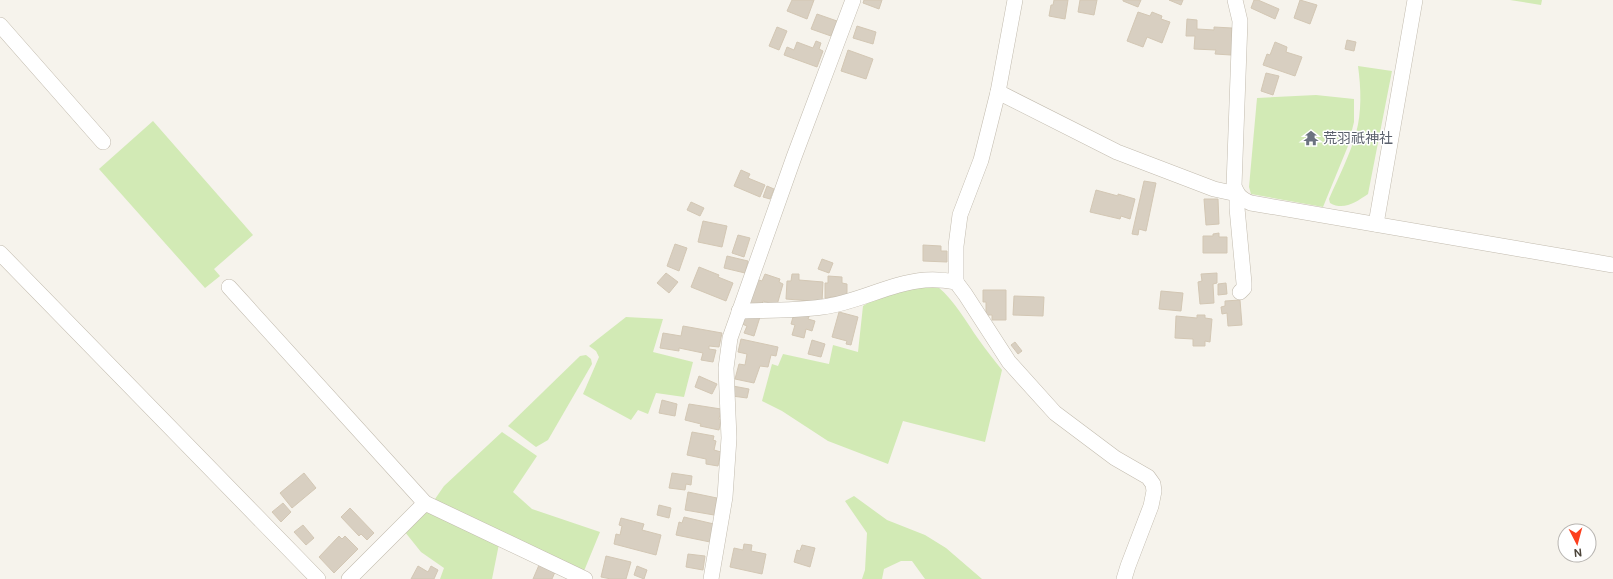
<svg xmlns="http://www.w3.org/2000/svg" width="1613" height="579" font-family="'DM Sans','Noto Sans JP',sans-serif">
<rect width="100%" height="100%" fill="#f6f3ec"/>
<g fill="#d2eab5">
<path d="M1510,0H1542L1541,5Z"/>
<path d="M1358,66L1392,71L1368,194C1356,202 1344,211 1330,203L1329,199C1338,178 1350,155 1356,133C1362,112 1361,88 1358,66Z"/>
<path d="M1316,95L1354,99V122L1348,146L1323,207L1251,194L1249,187L1257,98Z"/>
<path d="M153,121L253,235L214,269L220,276L205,288L99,169Z"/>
<path d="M938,287C955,301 966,322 979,340C986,350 994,360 1002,370L985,442L903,421L888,464L828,441L782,411L762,401L772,364L778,366L783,354L829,364L833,345L858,352L863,306L871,301L904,288Z"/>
<path d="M626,317L663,319L653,352L693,362L684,397L656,393L648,414L638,410L631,420L583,394L599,357L596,351L589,346Z"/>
<path d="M586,355L591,359L592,364L548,440L536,447L508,426L580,356Z"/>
<path d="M502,432L537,456L513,492L532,509L600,532L584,571L441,503L435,499L444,486Z"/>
<path d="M854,496L887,520L925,535L946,548L982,579H925L912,561H901L884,569L882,579H862L865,570L867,533L845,501Z"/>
<path d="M425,511L499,544L492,579H440L444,568L421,552L405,532Z"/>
</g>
<g fill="#d8cfc1" stroke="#d3c7b4">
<path d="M792,0H814L807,19L787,11Z"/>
<path d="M864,0H882L879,9L863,3Z"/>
<path d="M1054,0H1068L1065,19L1049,16L1051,5H1053Z"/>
<path d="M1080,0H1097L1094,15L1078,12Z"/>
<path d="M1123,0H1141L1138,7L1123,1Z"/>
<path d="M1169,0H1183L1181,5Z"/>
<path d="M1254,0H1258L1279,9L1275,19L1251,8Z"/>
<path d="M1300,0L1317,5L1310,24L1294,18Z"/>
<path d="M1138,12L1150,16L1152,12L1162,16L1161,19L1170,22L1162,43L1147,37L1143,47L1127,41Z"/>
<path d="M817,14L837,21L831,36L811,29Z"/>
<path d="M1187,19L1197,20V29L1214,30V27L1232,28L1231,55L1215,54L1216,50L1194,49L1195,36H1186Z"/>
<path d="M857,26L876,32L873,44L853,38Z"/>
<path d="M777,27L787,31L779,50L769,46Z"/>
<path d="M1347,40L1356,42L1354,51L1345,49Z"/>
<path d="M816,41L821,43L819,49L823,51L817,67L784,55L787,47L794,50L797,42L813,48Z"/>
<path d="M1275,42L1287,47L1286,52L1302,57L1295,76L1263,65L1267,54L1270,55Z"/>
<path d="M848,50L873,59L866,79L841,71Z"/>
<path d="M1266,73L1279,76L1273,95L1261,91Z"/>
<path d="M741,170L750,174L748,178L765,185L760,197L734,186Z"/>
<path d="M1144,181L1156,183L1146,231L1139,229L1138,235L1132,234Z"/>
<path d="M767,186L774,189L770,199L763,197Z"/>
<path d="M1096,190L1118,196V194L1135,199L1130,219L1121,216L1120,219L1090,212Z"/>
<path d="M1204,199H1218L1219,224L1206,225Z"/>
<path d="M691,202L704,208L700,216L687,210Z"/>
<path d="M703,221L727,226L722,247L698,242Z"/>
<path d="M1219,233V237H1227V253H1203V236H1213V234Z"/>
<path d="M738,235L750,238L744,257L732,253Z"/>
<path d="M675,244L687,248L679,271L667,266Z"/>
<path d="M923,245L941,246V251H947V262L923,261Z"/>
<path d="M727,256L748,261L745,273L724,268Z"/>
<path d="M822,259L833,263L829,273L818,269Z"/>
<path d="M699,267L719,275L718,277L733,283L726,301L691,287Z"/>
<path d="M666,273L678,282L669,293L657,283Z"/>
<path d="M1217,273V283L1213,284L1214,303L1200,304L1198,282L1202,281L1201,274Z"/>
<path d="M765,274L780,279L779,282L783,284L777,305L763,301L761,307L749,303L756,279L762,281Z"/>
<path d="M792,274H799V280L823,282L822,302L786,299L787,281H791Z"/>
<path d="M828,276L842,277V283L847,284V297H830V298H825V283H828Z"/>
<path d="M1226,283L1227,294L1218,295V284Z"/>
<path d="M983,290H1006V320H992V315H986V302H983Z"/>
<path d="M1161,291L1183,293L1181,311L1159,309Z"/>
<path d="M1014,296L1044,297L1043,316L1013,315Z"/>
<path d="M1240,300L1242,325L1228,326L1227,313L1222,314L1221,307L1225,306V301Z"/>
<path d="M795,310L810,314L808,319L815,321L812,331L806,329L804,338L792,335L795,325L791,324Z"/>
<path d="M839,312L858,317L851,345L846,344L847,341L832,337Z"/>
<path d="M744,315L760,317L754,336L744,333L747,326L742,324Z"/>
<path d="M1197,315H1205V318L1212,319L1210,342L1205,341V346H1193V339L1175,338L1176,316L1197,318Z"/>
<path d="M683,326L722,333L719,347L709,346V349L716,350L713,362L701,360L703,353L679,348V351L660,348L663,333L681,336Z"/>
<path d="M741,339L778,347L776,356L771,355L768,367L760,366L754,383L735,379L739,364L745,365L747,354L738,352Z"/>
<path d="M812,340L825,344L821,357L808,354Z"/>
<path d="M1015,342L1022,351L1018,354L1011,345Z"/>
<path d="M699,376L717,384L712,394L695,387Z"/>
<path d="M733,386L749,389L747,398L732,396Z"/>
<path d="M662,400L677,404L675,416L659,413Z"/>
<path d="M689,404L721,409L719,419L721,420L719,430L700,426L701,424L685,420Z"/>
<path d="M692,432L714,436L713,440L716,441L714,450L721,452L718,466L706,464V459L687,455Z"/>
<path d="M304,473L316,488L292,508L280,493Z"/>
<path d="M672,473L692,476L691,485L686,484L685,490L669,488Z"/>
<path d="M688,492L717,498L714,515L685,510Z"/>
<path d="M283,503L291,512L281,522L272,512Z"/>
<path d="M659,505L671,508L669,518L657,515Z"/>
<path d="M350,508L374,533L367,540L361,534L359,536L341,517Z"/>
<path d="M684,517L714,524L710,542L676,535L679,522L682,523Z"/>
<path d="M621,518L644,524L642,530L661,535L656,555L614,544L616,534L620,535L622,526L619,525Z"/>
<path d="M303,525L314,538L306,545L294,532Z"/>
<path d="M339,536L342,539L345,536L358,549L334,573L319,557Z"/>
<path d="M744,544L752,545L751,551L766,554L762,574L730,567L734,548L743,550Z"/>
<path d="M802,545L815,548L810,567L794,562L797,550L800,551Z"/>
<path d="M688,554L705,556L703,570L686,567Z"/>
<path d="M606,556L631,562L626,579H611L601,577Z"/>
<path d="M539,565L555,572L552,579H533Z"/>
<path d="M418,566L428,572L431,566L438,570L434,579H411Z"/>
<path d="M637,566L647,570L644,579L634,575Z"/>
</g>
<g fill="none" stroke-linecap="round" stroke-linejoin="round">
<g stroke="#c2bbae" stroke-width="16">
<g id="minor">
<path d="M1235,0L1240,21L1234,186C1238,196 1241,199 1251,203L1613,265"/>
<path d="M0,25L103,142"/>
<path d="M998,92L1117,152L1214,189L1237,194V208L1244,283V288L1240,292"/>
<path d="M1376,224L1415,0"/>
<path d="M0,253L318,579"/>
<path d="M956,282V246L960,215L981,160L998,92L1015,0"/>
<path d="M229,287L425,503"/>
<path d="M739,311C766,310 794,311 822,307C857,303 889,283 925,280C935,279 945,280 956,282L965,294L1009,362L1055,413L1115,458L1148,477L1153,484L1154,491L1151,506L1128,566L1124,579"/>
<path d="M349,579L425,503L585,579"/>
<path d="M711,579L725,497L729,438L726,368L730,338L794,157L853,0"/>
</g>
</g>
<use href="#minor" stroke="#fff" stroke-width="15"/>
</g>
<defs>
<g id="temple-bare" transform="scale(1.2)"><path d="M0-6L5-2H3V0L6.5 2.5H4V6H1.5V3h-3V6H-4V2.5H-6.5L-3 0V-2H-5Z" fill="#6b7280" stroke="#fff" stroke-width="2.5" paint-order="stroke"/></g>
</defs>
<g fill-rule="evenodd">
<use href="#temple-bare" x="1311" y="138"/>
</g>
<g text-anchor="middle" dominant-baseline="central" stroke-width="3" stroke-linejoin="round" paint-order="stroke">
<g font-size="14" fill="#5b616d" stroke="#fff" text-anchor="start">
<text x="1323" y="138">荒羽祇神社</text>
</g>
</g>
<g transform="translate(1577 543) rotate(174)"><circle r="19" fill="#ffffff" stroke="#b7b4b0"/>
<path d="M0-3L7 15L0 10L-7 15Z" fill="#fc3f1d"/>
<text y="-6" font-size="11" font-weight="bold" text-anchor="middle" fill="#4b4439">N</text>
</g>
</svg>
